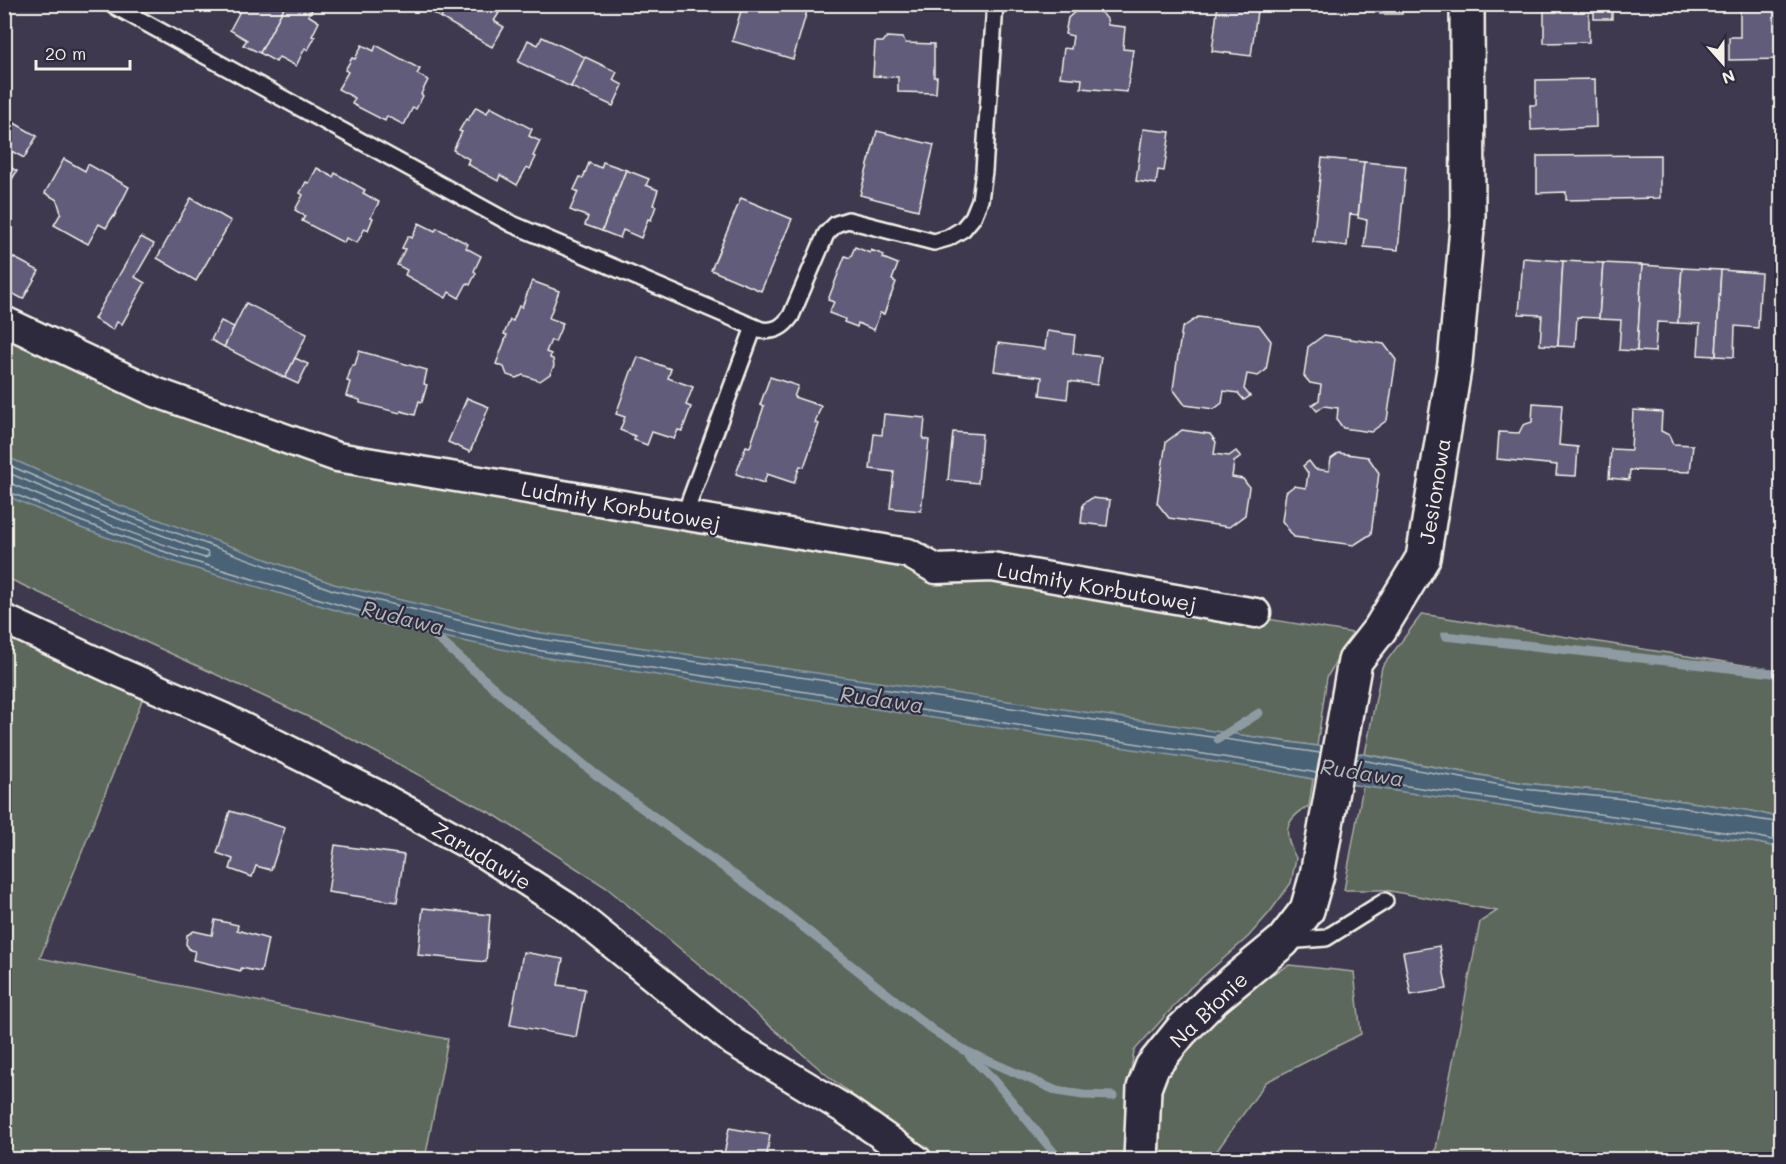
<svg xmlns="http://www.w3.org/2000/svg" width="1786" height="1164" font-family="Mali,sans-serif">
<rect width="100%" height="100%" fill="#3e394f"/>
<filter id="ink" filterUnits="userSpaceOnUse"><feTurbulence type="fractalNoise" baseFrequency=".0167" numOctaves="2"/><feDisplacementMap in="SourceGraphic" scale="12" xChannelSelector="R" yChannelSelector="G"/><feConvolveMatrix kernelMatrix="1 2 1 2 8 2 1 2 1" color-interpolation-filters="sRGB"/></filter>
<g filter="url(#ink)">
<g fill="#5c675c" stroke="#a8aca2" stroke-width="1.5">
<path d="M5,330L335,467L1353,633L1327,677L1317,746L1197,729L1267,770L1313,779L1309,806C1283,820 1283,834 1296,858L1291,883L1270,912L1248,937L1190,988L1134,1051L1125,1109L1126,1159L937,1160L829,1077L695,961L607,888L496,816L317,721L5,577Z"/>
<path d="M1422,614L1781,671V818L1752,811L1635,794L1524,783L1365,754L1382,667Z"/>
<path d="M4,634L144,695L40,958L448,1039L425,1159H5Z"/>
<path d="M1363,786L1758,843L1781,848V1159H1434L1480,922L1497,911L1385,890H1344Z"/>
<path d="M1289,965L1354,972L1361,1034L1266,1082L1216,1152L1215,1159L1161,1160L1159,1129L1162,1090L1175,1060L1211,1023L1256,983Z"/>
</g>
<path fill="#4a6274" stroke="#8e9ba2" stroke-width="1.5" d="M5,456L105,500L334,584L535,632L1317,746L1524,783L1635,794L1752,811L1781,818V848L1758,843L1313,779L1267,770L535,656L386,625L180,564L81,528L5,495Z"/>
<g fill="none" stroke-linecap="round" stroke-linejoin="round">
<g stroke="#b0b8ba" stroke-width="1.5">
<path d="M4,463L102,506L333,590L533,638L1320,753"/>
<path d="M4,471L100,512L207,552L209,556L205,558C139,538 75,511 12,484L4,482"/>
<path d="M4,490L83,522L182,558L387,619L536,650L1268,764L1317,773"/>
<path d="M1356,759L1523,789L1634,800L1782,823"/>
<path d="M1352,778L1758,837L1782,842"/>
</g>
<g stroke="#8e9ba2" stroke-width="9">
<path d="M427,629L535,724L595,774L769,900L934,1031L966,1051L1057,1091L1083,1095L1113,1096"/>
<path d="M1445,636L1782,674"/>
<path d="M1218,739L1259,713"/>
<path d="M969,1055L996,1082L1060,1160"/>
</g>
</g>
<g fill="#615c7a" stroke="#f4f1e8" stroke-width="1.5">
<path d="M240,4H286L260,53L243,45L247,40L230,30L239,13L237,11Z"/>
<path d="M286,4H302L312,10L308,15L319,22L312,36L315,37L308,50L305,48L296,66L279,57L276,62L260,53Z"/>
<path d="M417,4H448L441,18Z"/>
<path d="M448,4H484L499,13L494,21L504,27L492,47L441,18Z"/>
<path d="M743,4H809L793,59L732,41Z"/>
<path d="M1218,4H1258L1251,56L1212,51Z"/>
<path d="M1365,4H1427V11H1402V14H1380L1381,11H1365Z"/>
<path d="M1544,4H1612V19H1594V6L1589,5V42L1544,43Z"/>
<path d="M1740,4H1782V59L1729,60V37H1740Z"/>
<path d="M1091,7L1103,14L1107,19L1108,25L1125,27L1123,49L1133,50L1127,92L1081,88L1082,79L1060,77L1064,48L1071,49L1073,36L1065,34L1068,18L1078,9Z"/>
<path d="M542,37L585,57L571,87L518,62L528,40L538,45Z"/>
<path d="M887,37L902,38L906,43L934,44V77H937L936,93L898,92V77L873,76L875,42H883Z"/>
<path d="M362,45L374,51L376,45L420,69L417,74L428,80L421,94L423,96L416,109L413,107L404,125L387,116L385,121L352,104L355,98L338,89L348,72L345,70L352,58L355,59Z"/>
<path d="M585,57L617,72L613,80L623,85L613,106L571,87Z"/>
<path d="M1595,79L1596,127L1531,130L1530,105H1536V80Z"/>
<path d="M476,107L487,113L490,107L532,129L529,136L540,141L533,156L536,157L530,169L527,167L517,185L500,175L498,181L467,164L469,159L453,150L462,132L459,131L466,119L468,120Z"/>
<path d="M4,117L37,136L24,158L4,147Z"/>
<path d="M1143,129L1170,132L1164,171L1158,170L1156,184L1136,181Z"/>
<path d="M877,131L934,145L918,210L860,195Z"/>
<path d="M1660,155V198L1566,200V192L1537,193V156Z"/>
<path d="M1322,158L1364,162L1358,215L1350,214L1347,246L1313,242Z"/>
<path d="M64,159L85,171L88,164L129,187L114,217L113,216L106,228L99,224L88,244L54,225L61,213L57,200L45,193Z"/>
<path d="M603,162L626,170L602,231L585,225L588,217L570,210L578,192L574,190L580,177L583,178L589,163L601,168Z"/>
<path d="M1364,162L1406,166L1398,250L1364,247L1367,220L1358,218Z"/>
<path d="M4,164L17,171L4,192Z"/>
<path d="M317,168L333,177L335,173L365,190L363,193L379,202L371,217L373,218L368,230L365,228L357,243L346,238L344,243L302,221L305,216L295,210L303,195L300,193L306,182L309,183Z"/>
<path d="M626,170L649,179L646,185L658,190L653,205L656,206L651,220L648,219L641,238L623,230L620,238L602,231Z"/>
<path d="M191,198L231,221L196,281L157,258Z"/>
<path d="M741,198L792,219L761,291L711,270Z"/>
<path d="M419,223L435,231L437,228L468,244L466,248L481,256L474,271L476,273L470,285L467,283L459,298L449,292L446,298L405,275L407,270L397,265L405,249L402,248L408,236L412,238Z"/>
<path d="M141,237L154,244L135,277L145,283L122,324L117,322L113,330L94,319Z"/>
<path d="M855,247L870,253L871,250L884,255L883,258L898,264L892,280L896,282L884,314L880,313L874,330L858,323L857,327L844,322L845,319L829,313L834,302L828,300L845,256L850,258Z"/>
<path d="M9,255L39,271L23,299L4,289V264Z"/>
<path d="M1523,258L1563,261L1558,346L1540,345L1542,315L1519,314Z"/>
<path d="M1563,261L1603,263L1599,318L1577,317L1575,347L1558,346Z"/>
<path d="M1603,263L1642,265L1637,351L1619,350L1621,320L1599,319Z"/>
<path d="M1642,265L1682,268L1678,323L1657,322L1655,352L1637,351Z"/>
<path d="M1682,268L1721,270L1716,356L1698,355L1700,324L1678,323Z"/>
<path d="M1721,270L1761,273L1758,328L1735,326L1734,357L1716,356Z"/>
<path d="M532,281L559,291L549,318L563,323L555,342L551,340L546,352L551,354L550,358L553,359L554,366L550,374L540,381L523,375L516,378L507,375L504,367L496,364L507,335L504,334L510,320L513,321L519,306L522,307Z"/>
<path d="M246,303L307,334L285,378L224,347Z"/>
<path d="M1198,317L1259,325L1271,341L1266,370L1258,376L1247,374L1244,389L1250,396L1244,400L1238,393L1224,391L1222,403L1214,409L1185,405L1173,389L1182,328Z"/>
<path d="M221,321L234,327L224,347L211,340Z"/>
<path d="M1047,331L1075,335L1073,353L1101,357L1097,385L1069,381L1067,399L1040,395L1042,377L994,371L998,343L1045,349Z"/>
<path d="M1324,335L1384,344L1396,360L1387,420L1371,432L1343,428L1337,420L1338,408L1324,406L1317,411L1312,405L1319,400L1321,385L1310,383L1304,376L1308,347Z"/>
<path d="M359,351L427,370L424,384L427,385L422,402L419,401L415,415L401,411L400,413L360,403V400L346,396L350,382L347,381L352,365H355Z"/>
<path d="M638,357L671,369L668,378L693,387L686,405L691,407L682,431L678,430L674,439L652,432L647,445L634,440L635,436L620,430L625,417L616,414L632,369L633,370Z"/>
<path d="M295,358L308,364L298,384L285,378Z"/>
<path d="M770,377L798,386L794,397L821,406L815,423L819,424L804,467L800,466L794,483L767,474L764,483L736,474L746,446L750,447L764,406L760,405Z"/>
<path d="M467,398L489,407L470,452L448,442Z"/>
<path d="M1533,403L1562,405L1559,445L1578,447L1576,476L1556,475L1557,465L1497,459L1499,432L1519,433L1523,425L1532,422Z"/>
<path d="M1633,410L1662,412L1661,431L1669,435L1673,444L1693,445L1690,472L1630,470L1629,480L1609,478L1611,449L1631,450Z"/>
<path d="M884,414L925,418L923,439L929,440L921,511L890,508L894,472L870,469L874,434L882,435Z"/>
<path d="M1182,430L1210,434L1216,442L1214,454L1229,456L1236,451L1241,457L1234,462L1232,477L1243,479L1249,487L1245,515L1229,527L1169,518L1157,503L1166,442Z"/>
<path d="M953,432L982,434L978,483L948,480Z"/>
<path d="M1339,453L1368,457L1379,473L1371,534L1354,545L1294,537L1282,521L1286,492L1294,486L1306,488L1308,473L1303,466L1309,461L1315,469L1329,471L1331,459Z"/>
<path d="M1092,498L1110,500L1107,526L1081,523L1083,504Z"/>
<path d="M230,811L285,828L271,870L256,866L252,877L230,869L233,859L217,853Z"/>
<path d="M335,845L404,855L397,902L328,892Z"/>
<path d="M423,908L490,915L486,962L418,955Z"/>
<path d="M215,920L238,925L237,930L268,939L261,972L241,968V971L193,960L195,951L190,950L186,944L187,935L194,931L212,935Z"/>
<path d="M1439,946L1447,989L1411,995L1403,952Z"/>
<path d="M523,952L563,959L558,985L585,989L576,1037L510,1025Z"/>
<path d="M729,1128L770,1135L766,1160H723Z"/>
</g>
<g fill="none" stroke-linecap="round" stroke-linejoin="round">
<g stroke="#f4f1e8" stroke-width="20">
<g id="service">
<path d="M111,4L512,224L761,330C775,332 783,327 791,316L826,234L836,224L848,220L934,242L948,238L963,229L973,217L980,200L984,171L995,4"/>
<path d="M684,516L754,327"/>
<path d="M1285,941L1326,938L1385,901"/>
</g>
</g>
<g stroke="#f4f1e8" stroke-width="33">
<g id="minor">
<path d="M4,321L155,392L337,457L908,553L936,569L992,567L1256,613"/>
<path d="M4,619L112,669L222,717L374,793L475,848L567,907L734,1042L846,1110L917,1160"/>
</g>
</g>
<g stroke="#f4f1e8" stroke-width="38">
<path id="tertiary" d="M1141,1160L1144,1088L1152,1067L1181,1031L1214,998L1283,941L1307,910L1317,875L1355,661L1380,629L1423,558L1455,363L1468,217L1467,4"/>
</g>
<use href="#service" stroke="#2f2a3d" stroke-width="15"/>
<use href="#minor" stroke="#2f2a3d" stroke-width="28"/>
<use href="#tertiary" stroke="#2f2a3d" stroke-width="33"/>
</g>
</g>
<g text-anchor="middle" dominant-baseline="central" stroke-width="4.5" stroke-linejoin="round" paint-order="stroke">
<g font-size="21" fill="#f4f1e8" stroke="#2f2a3d">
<text transform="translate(1434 491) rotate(-81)">Jesionowa</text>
<text transform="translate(621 505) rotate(10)">Ludmiły Korbutowej</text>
<text transform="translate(1097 586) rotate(10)">Ludmiły Korbutowej</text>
<text transform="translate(482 855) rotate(31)">Zarudawie</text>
<text transform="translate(1208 1009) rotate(-44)">Na Błonie</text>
</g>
<g font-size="22" font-style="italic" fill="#b0b8ba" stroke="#2f2a3d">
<text transform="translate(403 617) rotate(14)">Rudawa</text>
<text transform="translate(882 699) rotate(8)">Rudawa</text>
<text transform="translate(1362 772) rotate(9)">Rudawa</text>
</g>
</g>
<rect width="1786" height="1164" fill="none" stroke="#2f2a3d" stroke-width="24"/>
<rect x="12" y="12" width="1762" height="1140" fill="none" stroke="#f4f1e8" stroke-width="2" filter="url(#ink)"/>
<g transform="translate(1723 63) rotate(159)" stroke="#2f2a3d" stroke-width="4.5" paint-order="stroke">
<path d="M0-4.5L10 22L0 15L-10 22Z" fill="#f4f1e8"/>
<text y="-9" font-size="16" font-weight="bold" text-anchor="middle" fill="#f4f1e8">N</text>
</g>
<path d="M36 60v9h94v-9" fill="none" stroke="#f4f1e8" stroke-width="3"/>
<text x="45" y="60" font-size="18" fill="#f4f1e8" stroke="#2f2a3d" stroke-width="4.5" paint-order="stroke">20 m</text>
</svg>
